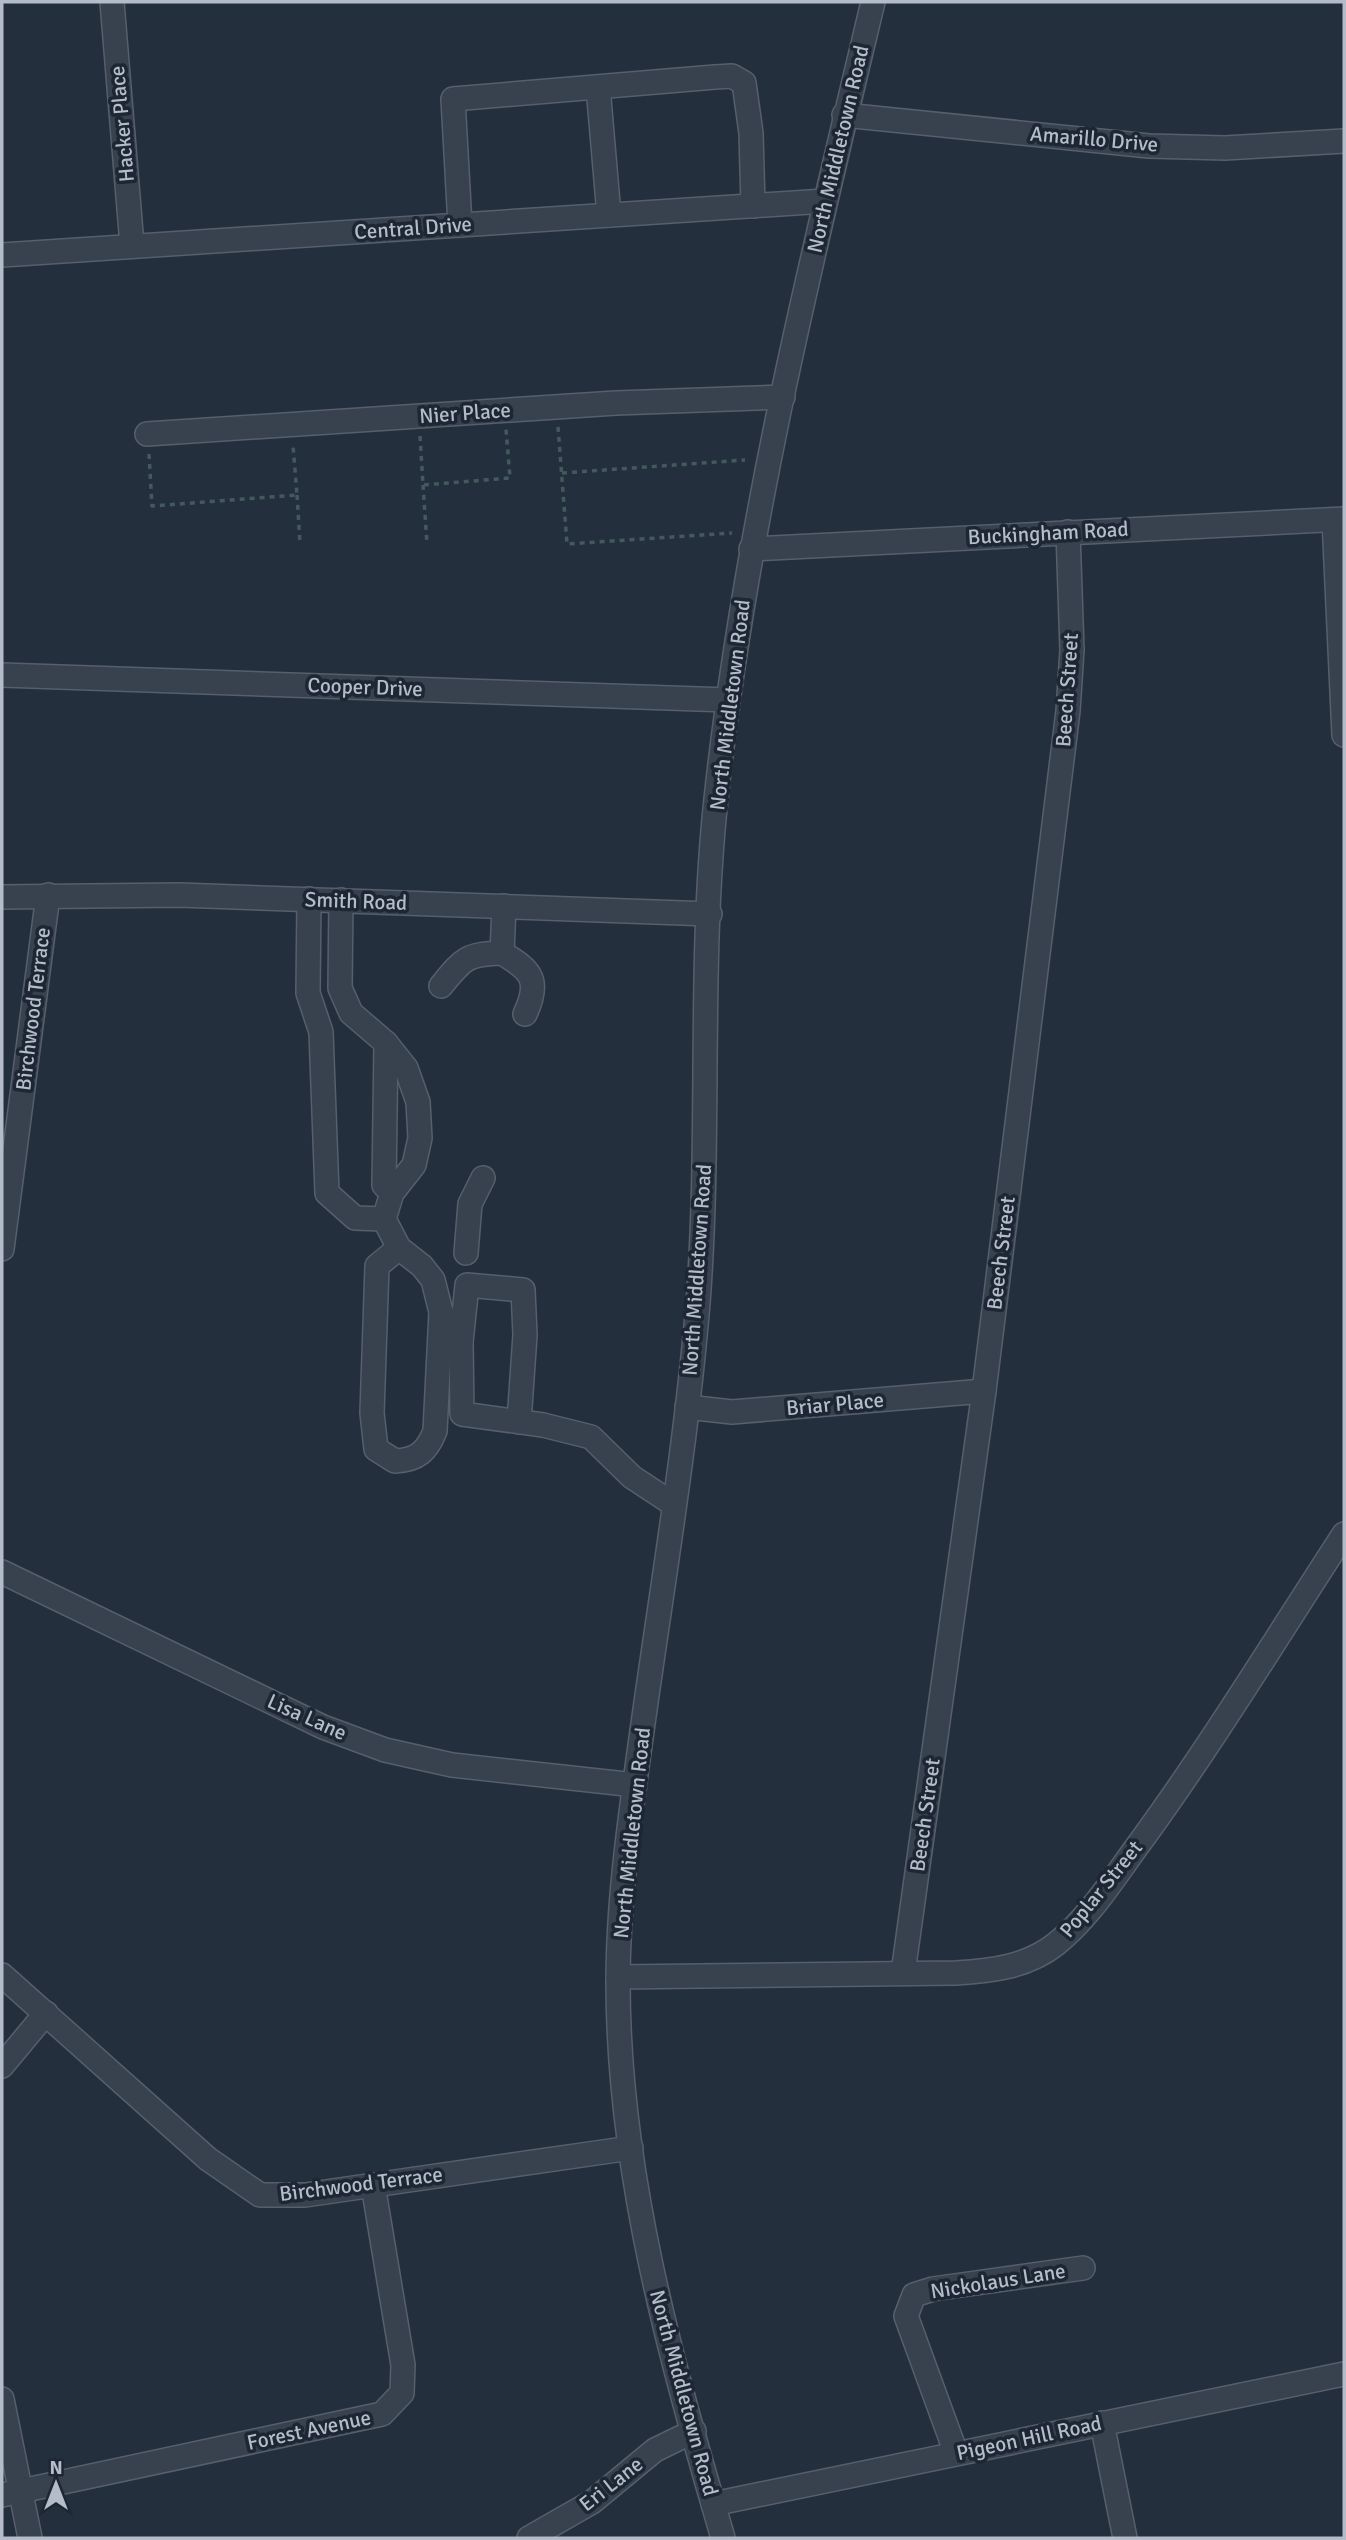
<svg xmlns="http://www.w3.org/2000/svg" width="1346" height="2540" font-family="Signika,sans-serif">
<rect width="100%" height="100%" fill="#242f3e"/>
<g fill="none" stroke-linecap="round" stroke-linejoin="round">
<g stroke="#565f6c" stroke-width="26">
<g id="minor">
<path d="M112,2L132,245"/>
<path d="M598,87L609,215"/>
<path d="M844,115L1149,146L1225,148L1344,141"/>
<path d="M460,225L453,99L715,77L732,76L744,83L751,133L753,206"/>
<path d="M2,255L825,201"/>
<path d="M147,434L616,403L783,397"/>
<path d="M1334,520L1344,735"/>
<path d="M751,549L1344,519"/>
<path d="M2,675L728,700"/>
<path d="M2,897L179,895L710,914"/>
<path d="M309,899L308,993L321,1032L327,1193L355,1218L384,1219"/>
<path d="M341,900L340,988L351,1013L386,1043L406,1068L418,1102L420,1138L414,1165L392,1193L384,1219L399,1248L422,1266L433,1280L441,1312L461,1342"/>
<path d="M502,953C531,970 541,980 525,1014"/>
<path d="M441,986C463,959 466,954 502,953L504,906"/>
<path d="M386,1043L384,1185L392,1193"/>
<path d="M399,1248L377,1266L372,1413L376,1449L395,1461C418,1460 427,1451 435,1431L441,1312"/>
<path d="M2,1249L48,895"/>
<path d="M466,1253L470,1204L483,1178"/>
<path d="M687,1407L732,1412L984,1391"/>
<path d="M519,1422L525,1335L523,1290L467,1285L461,1342L462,1414L543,1425L591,1437L632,1477L673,1504"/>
<path d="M2,1572L323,1727L385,1750L452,1765L635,1785"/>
<path d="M903,1973L984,1391L1068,711L1072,650L1068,532"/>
<path d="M2,1975L208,2159L260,2195H305L631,2148"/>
<path d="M618,1977L956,1973C991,1971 1027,1967 1056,1944C1090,1917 1115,1876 1141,1841C1213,1742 1277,1637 1344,1534"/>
<path d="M2,2066L46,2013"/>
<path d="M2,2399L30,2538"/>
<path d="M1102,2423L1125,2538"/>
<path d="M956,2453L906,2316L914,2295L933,2289L1083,2268"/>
<path d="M2,2495L382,2414L402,2393L403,2365L373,2185"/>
<path d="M713,2504L1344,2374"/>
<path d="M529,2538L592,2502L655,2450L694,2431"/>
<path d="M723,2538C670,2357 618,2172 618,1982C618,1901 630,1818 641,1738C661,1593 686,1448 698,1303C711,1135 698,966 716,799C745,530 810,265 873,2"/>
</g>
</g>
<g stroke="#44595c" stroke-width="3.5" stroke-dasharray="5 5" stroke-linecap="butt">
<path d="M558,427L567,544L732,533"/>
<path d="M420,436L423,485L510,478L506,429"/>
<path d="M149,454L152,506L297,495L293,445"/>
<path d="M562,473L745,460"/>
<path d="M423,485L427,544"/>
<path d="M297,495L300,543"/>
</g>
<use href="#minor" stroke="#38414e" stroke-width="23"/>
</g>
<g text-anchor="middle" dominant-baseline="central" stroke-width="7" stroke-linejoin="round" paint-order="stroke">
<g font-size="21" fill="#b4bcc9" stroke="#1d2633">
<text transform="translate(122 124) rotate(-95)">Hacker Place</text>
<text transform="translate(1094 139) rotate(5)">Amarillo Drive</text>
<text transform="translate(838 149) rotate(-77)">North Middletown Road</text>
<text transform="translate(413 228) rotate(-4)">Central Drive</text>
<text transform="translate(465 413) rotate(-4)">Nier Place</text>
<text transform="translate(1048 533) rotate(-3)">Buckingham Road</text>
<text transform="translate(365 687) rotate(2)">Cooper Drive</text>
<text transform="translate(1067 690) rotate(-86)">Beech Street</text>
<text transform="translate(730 705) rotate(-83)">North Middletown Road</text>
<text transform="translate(356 901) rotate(2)">Smith Road</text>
<text transform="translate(33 1009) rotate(-83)">Birchwood Terrace</text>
<text transform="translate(1001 1253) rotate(-83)">Beech Street</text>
<text transform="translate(697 1270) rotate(-86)">North Middletown Road</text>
<text transform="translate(835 1404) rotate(-5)">Briar Place</text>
<text transform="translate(307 1717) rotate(24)">Lisa Lane</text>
<text transform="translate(925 1815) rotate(-82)">Beech Street</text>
<text transform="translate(632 1833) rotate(-84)">North Middletown Road</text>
<text transform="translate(1101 1889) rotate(-51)">Poplar Street</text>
<text transform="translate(361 2184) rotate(-7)">Birchwood Terrace</text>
<text transform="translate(998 2281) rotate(-9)">Nickolaus Lane</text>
<text transform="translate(684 2393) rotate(75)">North Middletown Road</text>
<text transform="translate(309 2430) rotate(-12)">Forest Avenue</text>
<text transform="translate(1029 2438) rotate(-12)">Pigeon Hill Road</text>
<text transform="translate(611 2484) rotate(-38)">Eri Lane</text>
</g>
</g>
<rect width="1346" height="2540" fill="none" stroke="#b4bcc9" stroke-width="7"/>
<g transform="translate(56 2484)" stroke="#1d2633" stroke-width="5" paint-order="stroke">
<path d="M0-5L12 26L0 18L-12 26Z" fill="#b4bcc9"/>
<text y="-10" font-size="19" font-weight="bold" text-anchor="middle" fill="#b4bcc9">N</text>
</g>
</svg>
